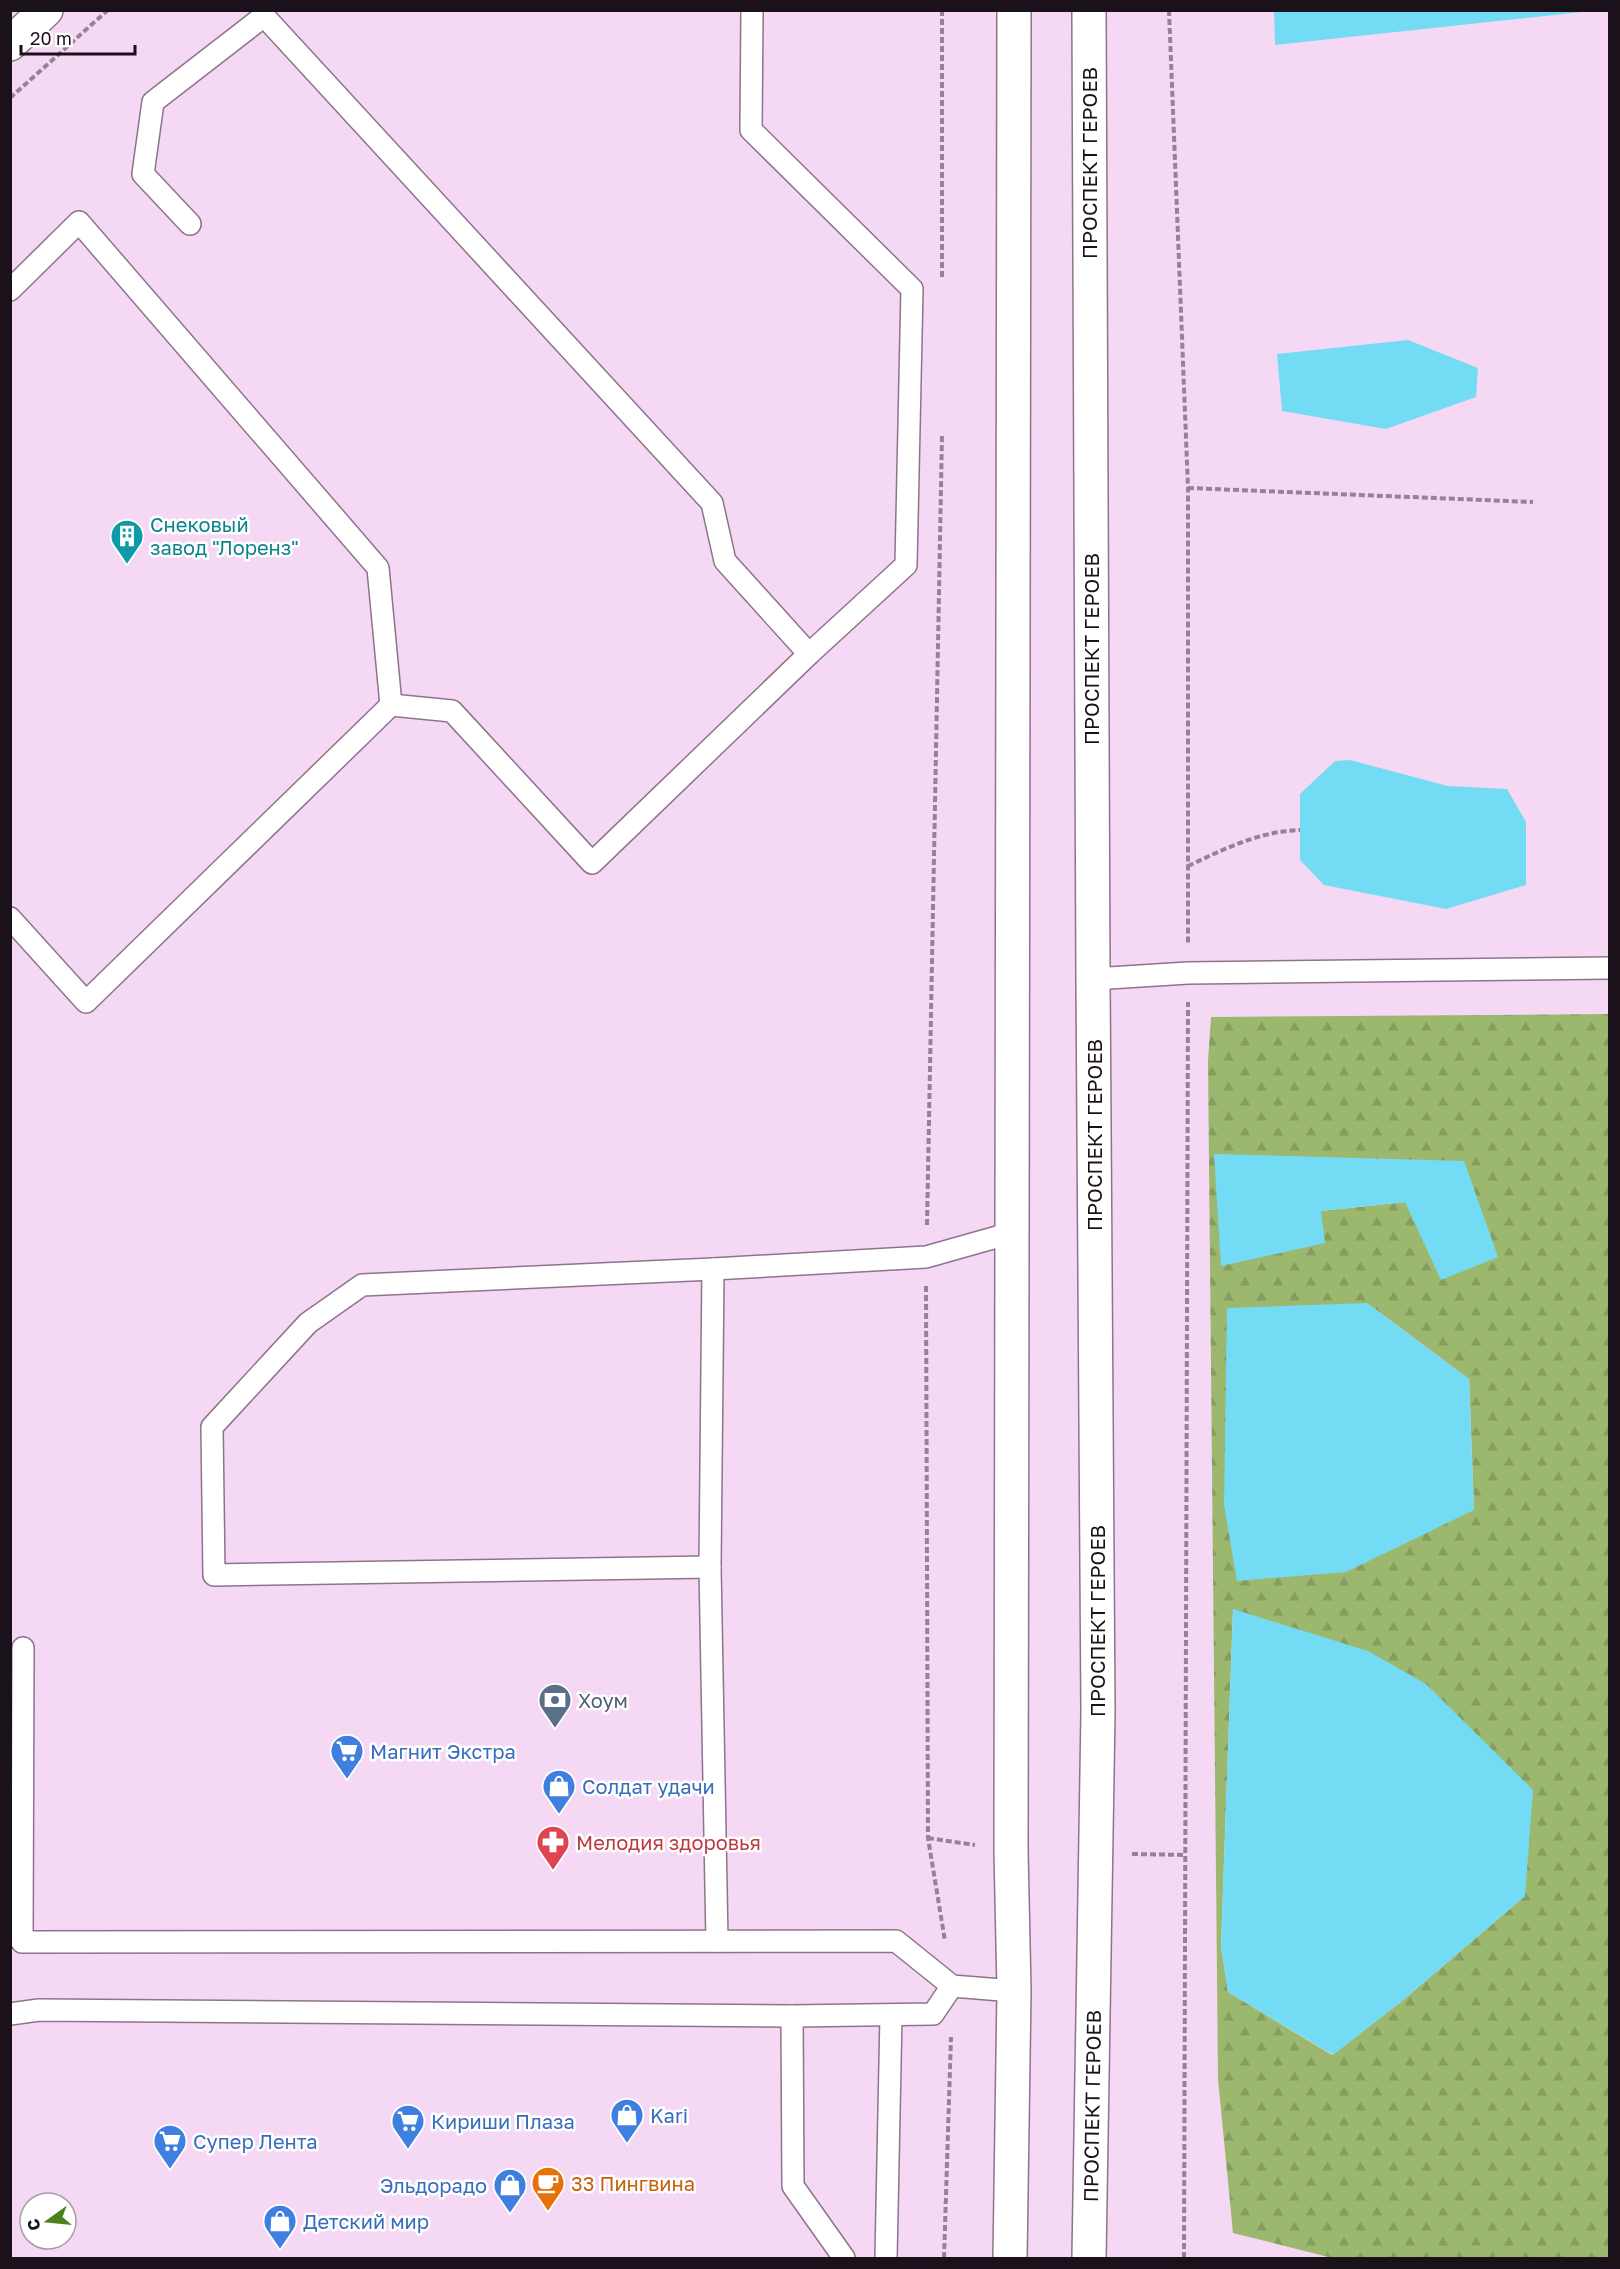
<svg xmlns="http://www.w3.org/2000/svg" width="1620" height="2269" font-family="'Golos Text',sans-serif">
<defs>
<pattern id="forest-firs" width="22" height="20" patternUnits="userSpaceOnUse" patternTransform="scale(1.5)"><rect width="22" height="20" fill="#9cb86f"/><path d="M5 1l3.5 6h-7zM16 11l3.5 6h-7z" fill="#869d60"/></pattern>
</defs>
<rect width="100%" height="100%" fill="#f5d9f4"/>
<path fill="url(#forest-firs)" fill-rule="evenodd" d="M1609,1014V2258H1332L1233,2233L1218,2079L1208,1061L1211,1017ZM1464,1161L1405,1202L1321,1211ZM1367,1303L1469,1379L1474,1510ZM1233,1609L1525,1896L1402,2001L1332,2055L1228,1992L1221,1946Z"/>
<g fill="#73dcf4">
<path d="M1274,10H1591V11L1275,45Z"/>
<path d="M1408,340L1478,368L1476,397L1386,429L1282,411L1277,354Z"/>
<path d="M1350,760L1448,786L1507,789L1526,822V885L1446,909L1324,885L1300,860V794L1335,761Z"/>
<path d="M1214,1154L1464,1161L1498,1257L1441,1280L1405,1202L1321,1211L1325,1243L1221,1266Z"/>
<path d="M1367,1303L1469,1379L1474,1510L1346,1572L1237,1581L1224,1505L1227,1308Z"/>
<path d="M1233,1609L1368,1651L1426,1684L1533,1790L1525,1896L1402,2001L1333,2055L1228,1992L1221,1946Z"/>
</g>
<g fill="none" stroke-linecap="round" stroke-linejoin="round">
<g stroke="#8d748c" stroke-width="24">
<g id="service">
<path d="M190,224L143,174L153,102L264,16L712,503L725,561L809,654"/>
<path d="M10,290L79,222L378,568L391,705L86,1002L10,918"/>
<path d="M391,705L452,711L592,863L809,654L906,565L912,289L751,130L752,10"/>
<path d="M1093,979L1188,973L1610,968"/>
<path d="M710,1567L214,1575L212,1427L308,1323L362,1285L713,1269"/>
<path d="M23,1648L22,1942L896,1941L952,1986L1014,1991"/>
<path d="M717,1941L710,1567L713,1269L926,1257L1011,1233"/>
<path d="M10,2014L39,2010L792,2016L933,2014L952,1986"/>
<path d="M792,2016L793,2186L844,2258"/>
<path d="M886,2258L891,2015"/>
</g>
</g>
<g stroke="#8d748c" stroke-width="36">
<g id="secondary">
<path d="M10,44L46,10"/>
<path d="M1010,2258L1014,1991L1011,1850L1014,10"/>
<path id="s1" d="M1089,2258L1098,1712L1093,979L1089,10"/>
</g>
</g>
<g stroke="#968295" stroke-width="4" stroke-dasharray="6 3" stroke-linecap="butt">
<path d="M942,10V280"/>
<path d="M1169,10L1188,488V944"/>
<path d="M10,98L108,10"/>
<path d="M1188,488L1533,502"/>
<path d="M1188,866C1224,849 1260,831 1300,830"/>
<path d="M927,1225L942,435"/>
<path d="M926,1286L928,1838L945,1941"/>
<path d="M928,1838L975,1845"/>
<path d="M1132,1854L1185,1855"/>
<path d="M944,2258L951,2037"/>
<path d="M1184,2258L1188,1002"/>
</g>
<use href="#service" stroke="#fff" stroke-width="21"/>
<use href="#secondary" stroke="#fff" stroke-width="33"/>
</g>
<defs>
<g id="building-pin" transform="scale(1.725)"><path d="M0 17L-7.5 6A9.5 9.5 0 1 1 7.5 6Z" fill="#0f9aa8" stroke="#fff"/><path d="M-4-6H4V6H1V3H-1V6H-4ZM-2.5-4.3h1.7v1.8h-1.7ZM.8-4.3h1.7v1.8H.8ZM-2.5-1h1.7V.8h-1.7ZM.8-1h1.7V.8H.8Z" fill="#fff"/></g>
<g id="bank-pin" transform="scale(1.725)"><path d="M0 17L-7.5 6A9.5 9.5 0 1 1 7.5 6Z" fill="#5c6f8a" stroke="#fff"/><path d="M-6-4H6V4H-6ZM0-2.3a2.3 2.3 0 1 0 0 4.6a2.3 2.3 0 1 0 0-4.6Z" fill="#fff"/></g>
<g id="supermarket-pin" transform="scale(1.725)"><path d="M0 17L-7.5 6A9.5 9.5 0 1 1 7.5 6Z" fill="#3f7fe0" stroke="#fff"/><path d="M-6-5.5h2.5l.6 2H6L4.5 2H-2.5L-4.4-4H-6ZM-1.5 3.2a1.3 1.3 0 1 0 .1 0ZM3 3.2a1.3 1.3 0 1 0 .1 0Z" fill="#fff"/></g>
<g id="shop-pin" transform="scale(1.725)"><path d="M0 17L-7.5 6A9.5 9.5 0 1 1 7.5 6Z" fill="#3f7fe0" stroke="#fff"/><path d="M-5-2.5h2.3a2.7 3.5 0 0 1 5.4 0H5L5.5 6h-11ZM-1.5-2.5h3a1.5 2.3 0 0 0-3 0Z" fill="#fff"/></g>
<g id="pharmacy-pin" transform="scale(1.725)"><path d="M0 17L-7.5 6A9.5 9.5 0 1 1 7.5 6Z" fill="#e0444e" stroke="#fff"/><path d="M-2-6h4v4h4v4h-4v4h-4v-4h-4v-4h4Z" fill="#fff"/></g>
<g id="cafe-pin" transform="scale(1.725)"><path d="M0 17L-7.5 6A9.5 9.5 0 1 1 7.5 6Z" fill="#e8710a" stroke="#fff"/><path d="M-5.5-4.5H6V0H3Q3 3.5 0 3.5H-2.5Q-5.5 3.5-5.5 0ZM3-3.2v2h1.7v-2ZM-6 4.5H4V6H-6Z" fill="#fff"/></g>
</defs>
<g fill-rule="evenodd">
<use href="#building-pin" x="127" y="536"/>
<use href="#bank-pin" x="555" y="1700"/>
<use href="#supermarket-pin" x="347" y="1751"/>
<use href="#shop-pin" x="559" y="1786"/>
<use href="#pharmacy-pin" x="553" y="1842"/>
<use href="#shop-pin" x="627" y="2115"/>
<use href="#supermarket-pin" x="408" y="2121"/>
<use href="#supermarket-pin" x="170" y="2141"/>
<use href="#cafe-pin" x="548" y="2183"/>
<use href="#shop-pin" x="510" y="2185"/>
<use href="#shop-pin" x="280" y="2221"/>
</g>
<g text-anchor="middle" dominant-baseline="central" stroke-width="5" stroke-linejoin="round" paint-order="stroke">
<g font-size="20" fill="#1a111a" stroke="#fff">
<text transform="translate(1089 163) rotate(-90)">ПРОСПЕКТ ГЕРОЕВ</text>
<text transform="translate(1091 649) rotate(-90)">ПРОСПЕКТ ГЕРОЕВ</text>
<text transform="translate(1094 1135) rotate(-90)">ПРОСПЕКТ ГЕРОЕВ</text>
<text transform="translate(1097 1621) rotate(-90)">ПРОСПЕКТ ГЕРОЕВ</text>
<text stroke="none"><textPath href="#s1" startOffset="152">ПРОСПЕКТ ГЕРОЕВ</textPath></text>
</g>
<g font-size="20" fill="#0d838f" stroke="#fff" text-anchor="start">
<text x="150" y="524">Снековый<tspan x="150" dy="23">завод "Лоренз"</tspan></text>
</g>
<g font-size="20" fill="#4e5e75" stroke="#fff" text-anchor="start">
<text x="578" y="1700">Хоум</text>
</g>
<g font-size="20" fill="#366cbe" stroke="#fff" text-anchor="start">
<text x="370" y="1751">Магнит Экстра</text>
<text x="582" y="1786">Солдат удачи</text>
<text x="650" y="2115">Kari</text>
<text x="431" y="2121">Кириши Плаза</text>
<text x="193" y="2141">Супер Лента</text>
<text x="487" y="2185" text-anchor="end">Эльдорадо</text>
<text x="303" y="2221">Детский мир</text>
</g>
<g font-size="20" fill="#be3a42" stroke="#fff" text-anchor="start">
<text x="576" y="1842">Мелодия здоровья</text>
</g>
<g font-size="20" fill="#c56008" stroke="#fff" text-anchor="start">
<text x="571" y="2183">33 Пингвина</text>
</g>
</g>
<rect width="1620" height="2269" fill="none" stroke="#1a111a" stroke-width="24"/>
<g transform="translate(48 2221) rotate(255)"><circle r="28" fill="#ffffff" stroke="#a3a0a3" stroke-width="1.5"/>
<path d="M0-4.5L10 22L0 15L-10 22Z" fill="#4a821c"/>
<text y="-9" font-size="16" font-weight="bold" text-anchor="middle" fill="#1a111a">С</text>
</g>
<path d="M21 45v9h114v-9" fill="none" stroke="#1a111a" stroke-width="3"/>
<text x="30" y="45" font-size="18" fill="#1a111a" stroke="#ffffff" stroke-width="4.5" paint-order="stroke">20 m</text>
</svg>
